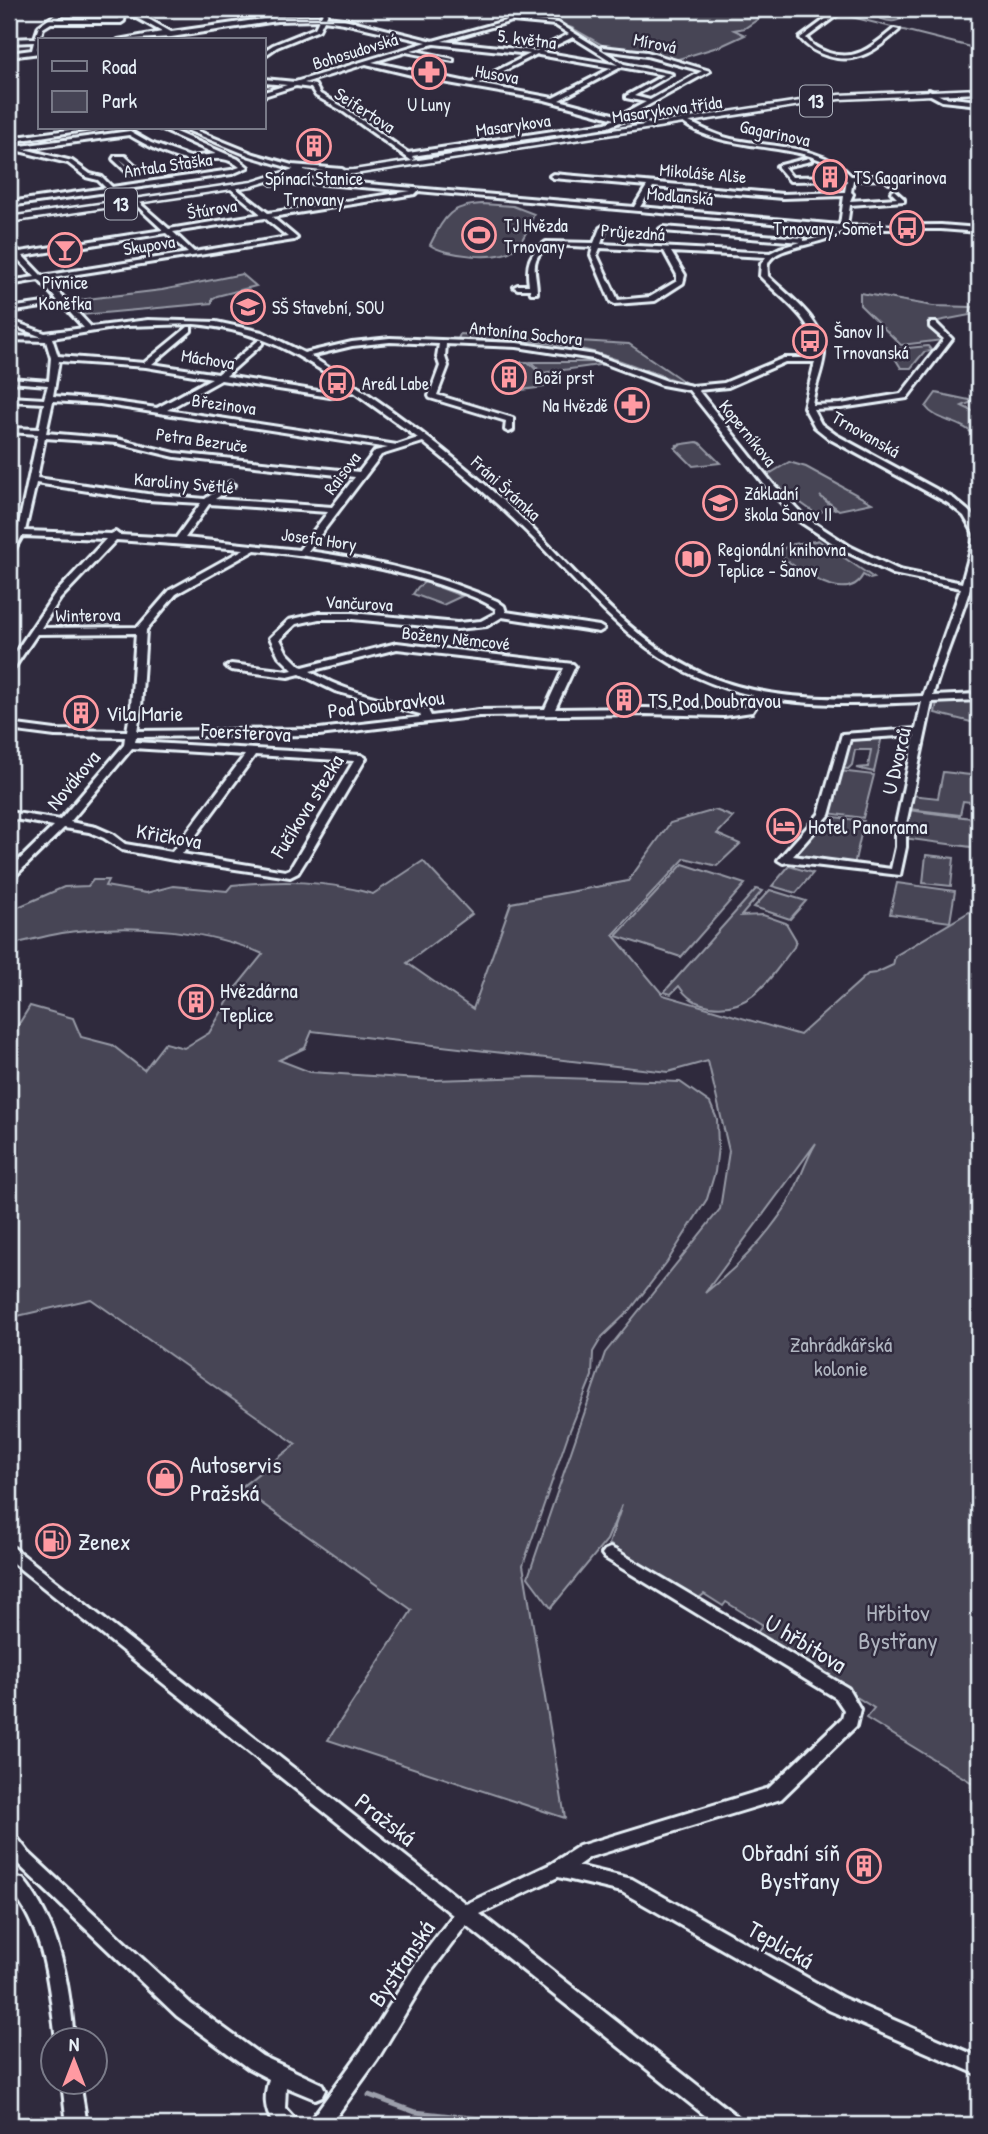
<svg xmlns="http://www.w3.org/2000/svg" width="988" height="2134" font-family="'Patrick Hand',sans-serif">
<rect width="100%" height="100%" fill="#2f2a3d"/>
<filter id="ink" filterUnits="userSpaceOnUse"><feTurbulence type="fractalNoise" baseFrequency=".0143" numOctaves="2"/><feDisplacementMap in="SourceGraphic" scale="14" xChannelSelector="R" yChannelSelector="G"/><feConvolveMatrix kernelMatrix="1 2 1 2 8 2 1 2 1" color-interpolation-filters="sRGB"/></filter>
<g filter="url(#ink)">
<g fill="#464455" stroke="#979aa6" stroke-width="2" fill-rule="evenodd">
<path d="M524,9H628L643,12L655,9H773L745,28L734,30L745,35L721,46L675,60L604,46L572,28L518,12Z"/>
<path d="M870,9H918C895,25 890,25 867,11Z"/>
<path d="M482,204L513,206L534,214C530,224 524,241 515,248C500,262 446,256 430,245C445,216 449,206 482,204Z"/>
<path d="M242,274L256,286L217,296L212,299V303L82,315L70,301L162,290Z"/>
<path d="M860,293L933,306L972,307L970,315L928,323L943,340L901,345L860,305Z"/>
<path d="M460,334L629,344L689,385C660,376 632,364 603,355C557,340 506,339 458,339Z"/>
<path d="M928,346L932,351L924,352L911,368H901L893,355L898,349Z"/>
<path d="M521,362H528L549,382L545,383L544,387L521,390Z"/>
<path d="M531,362H597L606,364L542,373Z"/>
<path d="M936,393L974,401L962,406L979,414V441C963,418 938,424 926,407Z"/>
<path d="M697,442L700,443L720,463L693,466L675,448L679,446L676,445Z"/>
<path d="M789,462L806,467L872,503L839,510L820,496L835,509L815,513L798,501H793L766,476Z"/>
<path d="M818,540L874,578L870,579L863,575C847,606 799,570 782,557L781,551C792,540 810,544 818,540Z"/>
<path d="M425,582L462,596L443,605L413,594L418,587Z"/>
<path d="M979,689V724L935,713L937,701Z"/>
<path d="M882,736L874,772L856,768L868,767L871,750H855L852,765L848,769L840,768L848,740Z"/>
<path d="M839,771L874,775L863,818L828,813Z"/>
<path d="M943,772L979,776V803L963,801L960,815L909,809L911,795L938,798Z"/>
<path d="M715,810L733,817L717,834L740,844L717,866L685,858L613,935L663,995L800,1035L868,974L876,973L893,965L895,956L974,909L979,896V1787L866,1718L874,1708L756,1634L763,1625L726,1602L723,1606L704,1594L698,1599L609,1544L622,1505L607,1540L551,1608L528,1577L605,1353L720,1209L729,1151L708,1061L668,1072L312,1031L305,1048L279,1060L310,1072L434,1080L534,1077L680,1082L710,1103L717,1119L718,1147L715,1172L707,1199L667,1262L631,1309L602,1337L593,1352L592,1376L568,1435L523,1565L565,1818L328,1740L412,1610L240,1488L296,1444L91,1299L9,1318V1040L30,1006L73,1018L81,1037L112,1045L144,1070L165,1043L184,1048L209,1033L237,986L263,954C208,930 137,924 77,931C55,933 31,940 9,945V911L64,887L88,886L93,880H108L105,886L146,893L173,886L227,891L232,885C281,880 325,880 373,894L423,861L472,914L407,963L473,1009L511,903L628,881L670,823ZM816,1143C803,1165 797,1191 783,1211C761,1243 734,1270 705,1293Z"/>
<path d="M908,810L979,819V848L903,838Z"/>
<path d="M827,816L864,821L854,865L800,858L795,854V851Z"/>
<path d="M926,855L954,858L951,886L923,883Z"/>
<path d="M683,864L745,884L681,957L616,936Z"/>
<path d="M789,866L813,873L796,893L772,886Z"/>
<path d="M897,883L955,891L950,922L890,914Z"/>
<path d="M756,889L762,891L741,916L763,915L786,923L796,940L794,947C771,976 752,1013 710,1006C695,1003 687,998 679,986L671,994L664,992Z"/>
<path d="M770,890L806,901L790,919L754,907Z"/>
</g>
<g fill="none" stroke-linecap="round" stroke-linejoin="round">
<g stroke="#9c9fab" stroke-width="2">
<path d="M813,9L828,12"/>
<path d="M836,13L979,49"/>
</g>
<path stroke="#9c9fab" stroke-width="5" d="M369,2095L415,2112L490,2120L509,2125"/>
<g stroke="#e8f1f8" stroke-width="6">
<g id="minor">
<path d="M58,9H63L62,15L56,19H119L120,13L126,11V9H144L136,12L171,32L277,17L321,16L325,9H329L326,17L344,19L433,41L505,21L513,16L512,14L498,9L516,12L519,17L517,19L558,23L624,64L672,74L634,96L650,100L702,71L647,56L604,50L602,47L647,52L710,71L627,117L650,124V126L625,120L608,127L412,156L415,159L412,161L341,110L316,96L311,88L296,86L264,96V92L287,85L264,83V79L295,82L427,42L344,23L324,20L319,30L277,47L264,56V51L273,45L315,28L319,20L277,21L171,37L118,40L162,32L130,14L125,15L124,21L121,23H51L43,28L37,49H40V53L9,57V53L32,50L34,42L9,43V39L35,38L39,26L56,14ZM512,21L555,25L569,34L536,51L442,41ZM573,37L618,65L542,52ZM434,44L530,54L472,83L372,62L406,52L453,61V59L411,50ZM537,54L539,55L612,68L553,98L478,84ZM366,64L437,81L545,100L615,119L606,123L408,153L345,108L320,94L315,85L304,83ZM621,67L664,75L626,96V98L646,102L620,116L559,100Z"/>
<path d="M807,9L834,12L839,9H845L806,38C812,46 820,50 829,53C857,62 874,45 894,29L899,30C878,49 857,65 828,56C817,53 808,48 800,38L831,15Z"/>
<path d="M929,90L943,97L979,101V105L942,101L927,93Z"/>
<path d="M685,120C700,127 714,135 731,139C770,148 822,144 851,176H888L893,183H889L884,179L853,180L851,192L853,194L850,201L897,198L891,192L894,190L904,199V201L850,205L847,226L941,225L979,228V232L941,229H844C828,247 775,243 768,264C767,268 768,272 768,276C789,297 826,321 824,355C822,372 814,388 812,405L841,404L901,394L944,339L930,327V323H936L952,339L907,398L841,408L813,409L821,424L836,435L954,499C963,507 976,515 979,527C988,564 942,655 933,696L979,694V700L932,702L906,824V847L900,875L787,862L783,863L778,860L819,814L842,734L916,729L922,702C869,704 814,707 762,697L752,712L724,716L646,714L479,716L319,735L136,737L135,742L361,755L366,758L308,857L298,873L290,877L174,860L122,850L104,838L89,832L64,828L13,878L9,879V870L54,826L9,818V812L60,820L124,745L125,737L55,736L9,730V724L55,730L127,731L131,708L136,633L37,634L12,671L9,672V662L54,595L106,539L22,536L12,554L9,555V545L14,536H9V530L18,529L38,434L9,432V428L39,429L44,403L9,401V397L44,399L48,385L9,382V378L49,381L51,358L46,341L9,340V336L42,337L9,324V320L45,333L84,328L62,304L9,312V308L58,301L39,280L9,285V281L35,277L16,257L9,258V254L13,253L9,249V243L20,252L163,230L134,203V201L136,200L169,229L261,214L231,189V187L233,186L268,213L411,191L299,182L272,184L269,182L299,178L634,207L647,186L553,178L550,176L553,174L783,194L845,192L847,180L790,181L777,166L809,158L811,161L784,167L792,177L844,176C810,138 727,156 682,122ZM653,187L783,198L844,196L840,225L640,207ZM418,191L837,229L823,237L804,241V239L802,238L663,227L660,229L663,231L801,242L780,248L770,253L601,244L606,228L603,226L600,228L594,243L546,242C529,253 526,265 529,285H518L514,287L518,289H530L531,293H537C537,271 527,261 549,245L593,247L591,255L611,302L615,304L655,301L683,283L685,275L671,252L766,257L761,264L760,276C782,300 819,321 816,358H784L724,383L692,386L667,381L595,355L517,343L390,338L352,342L304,353L262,332L216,322L148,320L91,327L46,279L294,240L297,238L296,237L272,217L415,194ZM265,218L288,237L194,252L173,232ZM166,233L188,253L42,276L23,256ZM600,248L664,251L677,275V281L650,297L618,300L597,255ZM194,324C258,330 296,352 349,388L330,393L226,376L262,344V340H259L218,374L152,364L191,331V327H188L144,363L58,356L52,338L126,326ZM390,342L439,344L437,357L440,366L429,396L430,398L506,421L505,430L509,432L513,430V418L437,395L448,366L445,357L446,344L517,347L593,359L662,385L689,390L767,488L799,521L845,551L893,574L961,588L923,696C853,699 775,704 708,676C628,643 574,566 512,509C450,451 382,401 310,356L352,346ZM59,361L146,367L212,378L157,408L100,400L53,396ZM785,362H815L804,407L815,427L830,439L948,503L964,516L975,535L962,583L899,570L851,547L805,517L773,484L698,390L728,387ZM221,380L330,397L354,392L418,438L397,445L167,410ZM53,401L100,404L388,448L375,451L359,472L175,453L117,439L46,433ZM45,438L117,443L175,457L355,477L332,507L215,499L233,487L234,485L230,482L205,499L147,494L37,478ZM423,442C459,471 495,500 528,533C599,603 649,674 753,695L746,707L724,710L646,708L555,709L575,666L573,664L397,643L303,667L300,666L287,653L280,639L296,624L319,619H352L457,629L487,626L502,617L599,632L604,629L599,626L506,612L504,606L497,601C436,574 373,560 308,551L381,455ZM36,483L147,500L201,503L176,538L119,535L115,532L111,534L25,531ZM209,504L328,512L299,550L185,538ZM116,540L244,549L170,590L138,627L41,628L60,599ZM255,550C321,557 389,566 452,589C467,594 483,600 496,609V613L481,621L457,623L352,613H319L289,620L270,638L279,656L293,670L288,671L231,664L226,667L231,670L288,677L300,674L335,691L420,714L421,717L319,729L137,731L141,708L146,630L176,594ZM397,649L564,668L545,709L479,710L431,716L428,710C387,700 345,693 310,671ZM915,735L896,824V847L891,869L793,856L829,815L850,739ZM132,748L245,755L172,852L125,844L112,834L96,827L70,822ZM255,755L354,761L290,869L285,871L182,854Z"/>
<path d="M83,128H97L9,142V138Z"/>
<path d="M158,128H166L238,159L248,167L232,174L9,206V202L106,188L98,180L86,177L68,163L19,151L9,156V152L21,146L130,131L151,143L190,157L216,154ZM129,135C146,145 167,156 186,160C208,165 219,150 240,167L231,170L112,187L102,177L90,174L72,161L24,149Z"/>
<path d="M182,128H190L254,154L292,165L342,169L345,171L342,173L304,169V171H300L250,156Z"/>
<path d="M115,156H125L142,172L137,173L120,159L134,173L129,174L113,159Z"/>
<path d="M9,1546L14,1548L466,1904L551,1864L579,1846L769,1788L842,1718L844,1710L836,1698L605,1558L602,1554L605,1550L610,1548L615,1550L848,1688L860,1709L856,1726L781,1799L590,1857L577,1866L632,1879L843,1998L979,2057V2075L829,2010L622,1892L558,1877L480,1914L739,2118L742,2125H717L466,1925L427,1977L377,2060L330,2125H309L312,2118L363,2048L415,1965L453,1915L9,1560Z"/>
<path d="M9,1833L15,1835L29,1853L191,2004L262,2056L322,2084L325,2090L322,2096L315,2099L286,2087L285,2108L294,2118L297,2125H274C264,2110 264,2096 269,2079L248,2068L177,2016L17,1863L9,1853Z"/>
<path d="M9,1877L23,1879C60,1925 69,1982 74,2039H56C49,1987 46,1935 13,1893H9Z"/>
<path d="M62,2082H80L87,2125H67Z"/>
</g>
</g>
<g stroke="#e8f1f8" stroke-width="5">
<path id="major" d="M979,89V93L839,99L354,174L307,177L296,180L285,176L252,186L9,222V217L252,182L297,168L312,172L354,170L839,95Z"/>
</g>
<use href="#minor" fill="#2f2a3d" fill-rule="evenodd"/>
<use href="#major" fill="#2f2a3d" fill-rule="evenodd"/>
</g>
</g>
<defs>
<g id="pharmacy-ring" transform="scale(1.75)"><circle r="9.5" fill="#2f2a3d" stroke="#ff9aa2" stroke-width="1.5"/><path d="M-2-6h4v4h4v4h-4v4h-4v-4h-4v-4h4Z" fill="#ff9aa2"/></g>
<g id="building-ring" transform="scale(1.75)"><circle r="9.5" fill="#2f2a3d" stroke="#ff9aa2" stroke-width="1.5"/><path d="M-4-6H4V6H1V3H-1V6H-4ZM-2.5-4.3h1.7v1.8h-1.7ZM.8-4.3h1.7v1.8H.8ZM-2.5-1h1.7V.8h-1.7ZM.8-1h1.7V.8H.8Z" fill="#ff9aa2"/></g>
<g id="bus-ring" transform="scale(1.75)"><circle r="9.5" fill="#2f2a3d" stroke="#ff9aa2" stroke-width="1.5"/><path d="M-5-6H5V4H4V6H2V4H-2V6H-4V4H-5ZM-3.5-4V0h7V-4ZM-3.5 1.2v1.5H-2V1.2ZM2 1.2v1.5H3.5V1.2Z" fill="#ff9aa2"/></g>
<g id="stadium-ring" transform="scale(1.75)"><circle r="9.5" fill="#2f2a3d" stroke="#ff9aa2" stroke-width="1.5"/><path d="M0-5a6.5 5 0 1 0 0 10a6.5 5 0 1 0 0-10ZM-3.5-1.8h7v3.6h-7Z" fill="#ff9aa2"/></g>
<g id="bar-ring" transform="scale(1.75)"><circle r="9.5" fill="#2f2a3d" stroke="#ff9aa2" stroke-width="1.5"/><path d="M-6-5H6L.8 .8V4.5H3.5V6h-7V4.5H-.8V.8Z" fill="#ff9aa2"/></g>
<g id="university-ring" transform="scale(1.75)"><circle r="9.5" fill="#2f2a3d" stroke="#ff9aa2" stroke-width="1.5"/><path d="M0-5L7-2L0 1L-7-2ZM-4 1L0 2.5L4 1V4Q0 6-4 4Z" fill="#ff9aa2"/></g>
<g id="school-ring" transform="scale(1.75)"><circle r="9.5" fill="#2f2a3d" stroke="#ff9aa2" stroke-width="1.5"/><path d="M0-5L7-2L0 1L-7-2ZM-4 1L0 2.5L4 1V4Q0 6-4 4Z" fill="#ff9aa2"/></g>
<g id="library-ring" transform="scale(1.75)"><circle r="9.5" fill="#2f2a3d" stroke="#ff9aa2" stroke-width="1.5"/><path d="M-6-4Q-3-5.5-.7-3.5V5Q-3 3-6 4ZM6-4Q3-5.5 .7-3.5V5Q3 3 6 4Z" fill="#ff9aa2"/></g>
<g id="hotel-ring" transform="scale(1.75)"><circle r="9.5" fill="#2f2a3d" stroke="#ff9aa2" stroke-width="1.5"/><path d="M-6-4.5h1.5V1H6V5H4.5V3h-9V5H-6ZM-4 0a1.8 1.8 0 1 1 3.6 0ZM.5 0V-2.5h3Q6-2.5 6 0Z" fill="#ff9aa2"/></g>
<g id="shop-ring" transform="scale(1.75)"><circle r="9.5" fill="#2f2a3d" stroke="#ff9aa2" stroke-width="1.5"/><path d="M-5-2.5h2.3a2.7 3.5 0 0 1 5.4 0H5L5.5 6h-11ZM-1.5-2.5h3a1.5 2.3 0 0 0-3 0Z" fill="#ff9aa2"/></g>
<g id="fuel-ring" transform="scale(1.75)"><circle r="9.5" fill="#2f2a3d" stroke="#ff9aa2" stroke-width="1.5"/><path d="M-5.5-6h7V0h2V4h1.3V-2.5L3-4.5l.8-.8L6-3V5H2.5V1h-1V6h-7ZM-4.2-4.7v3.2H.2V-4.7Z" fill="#ff9aa2"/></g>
</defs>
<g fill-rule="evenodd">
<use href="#pharmacy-ring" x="429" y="72"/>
<use href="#building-ring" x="314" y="146"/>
<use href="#building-ring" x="830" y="177"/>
<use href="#bus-ring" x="907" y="228"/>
<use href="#stadium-ring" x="479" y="235"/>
<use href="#bar-ring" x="65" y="250"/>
<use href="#university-ring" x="248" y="307"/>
<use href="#bus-ring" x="810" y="341"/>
<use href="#building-ring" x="509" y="377"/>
<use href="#bus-ring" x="337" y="383"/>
<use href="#pharmacy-ring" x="632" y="405"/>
<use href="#school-ring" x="720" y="503"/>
<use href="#library-ring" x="693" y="559"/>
<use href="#building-ring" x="624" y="700"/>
<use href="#building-ring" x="81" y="713"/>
<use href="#hotel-ring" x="784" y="826"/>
<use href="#building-ring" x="196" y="1002"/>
<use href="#shop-ring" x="165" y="1478"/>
<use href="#fuel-ring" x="53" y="1541"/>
<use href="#building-ring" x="864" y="1866"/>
</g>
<g text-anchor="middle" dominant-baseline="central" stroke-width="5" stroke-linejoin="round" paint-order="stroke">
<g font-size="18" fill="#e8f1f8" stroke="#2f2a3d">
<text transform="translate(527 39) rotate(7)">5. května</text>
<text transform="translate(655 43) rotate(11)">Mírová</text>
<text transform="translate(355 51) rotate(-17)">Bohosudovská</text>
<text transform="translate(497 74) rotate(10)">Husova</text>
<text transform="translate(667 109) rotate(-8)">Masarykova třída</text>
<text transform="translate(365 110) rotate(33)">Seifertova</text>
<text transform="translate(513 125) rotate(-8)">Masarykova</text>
<text transform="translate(775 133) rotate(12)">Gagarinova</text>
<text transform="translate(168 165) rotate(-8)">Antala Staška</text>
<text transform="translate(703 173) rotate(5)">Mikoláše Alše</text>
<text transform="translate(680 196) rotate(5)">Modlanská</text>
<text transform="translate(212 209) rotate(-9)">Štúrova</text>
<text transform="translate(633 232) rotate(4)">Průjezdná</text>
<text transform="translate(149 245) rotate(-9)">Skupova</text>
<text transform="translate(526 333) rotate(6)">Antonína Sochora</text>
<text transform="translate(208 359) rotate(9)">Máchova</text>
<text transform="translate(224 404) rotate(8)">Březinova</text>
<text transform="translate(748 433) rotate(51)">Koperníkova</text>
<text transform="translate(866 434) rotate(30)">Trnovanská</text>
<text transform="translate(202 440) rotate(8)">Petra Bezruče</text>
<text transform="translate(342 473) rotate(-53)">Raisova</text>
<text transform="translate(184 483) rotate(5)">Karoliny Světlé</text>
<text transform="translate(506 488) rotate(42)">Fráni Šrámka</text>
<text transform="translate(319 539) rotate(8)">Josefa Hory</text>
<text transform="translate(359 603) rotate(3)">Vančurova</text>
<text transform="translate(88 615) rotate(-1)">Winterova</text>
<text transform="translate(456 638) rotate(6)">Boženy Němcové</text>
</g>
<g font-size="18" fill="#e8f1f8" stroke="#2f2a3d" text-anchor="start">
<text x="429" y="104" text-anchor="middle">U Luny</text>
<text x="854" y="177">TS Gagarinova</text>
<text x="314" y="178" text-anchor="middle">Spínací Stanice<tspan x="314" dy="21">Trnovany</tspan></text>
<text x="504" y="225">TJ Hvězda<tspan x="504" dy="21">Trnovany</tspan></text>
<text x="883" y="228" text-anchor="end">Trnovany, Somet</text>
<text x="65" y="282" text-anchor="middle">Pivnice<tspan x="65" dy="21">Koněfka</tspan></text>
<text x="272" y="307">SŠ Stavební, SOU</text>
<text x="834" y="331">Šanov II<tspan x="834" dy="21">Trnovanská</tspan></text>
<text x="534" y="377">Boží prst</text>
<text x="362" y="383">Areál Labe</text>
<text x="608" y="405" text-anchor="end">Na Hvězdě</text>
<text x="744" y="493">Základní<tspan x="744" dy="21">škola Šanov II</tspan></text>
<text x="718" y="549">Regionální knihovna<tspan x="718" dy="21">Teplice - Šanov</tspan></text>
</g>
<g fill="#2f2a3d" stroke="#b0b5c0" stroke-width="2">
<rect x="800" y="85.5" width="32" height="31" rx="5"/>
<rect x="105" y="188.5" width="32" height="31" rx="5"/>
</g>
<g font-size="19" font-weight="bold" fill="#e8f1f8">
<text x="816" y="101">13</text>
<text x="121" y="204">13</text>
</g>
<g font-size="21" fill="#e8f1f8" stroke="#2f2a3d" text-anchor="start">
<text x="648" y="700">TS Pod Doubravou</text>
<text x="106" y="713">Vila Marie</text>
<text x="808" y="826">Hotel Panorama</text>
<text x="220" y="990">Hvězdárna<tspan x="220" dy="24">Teplice</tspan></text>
</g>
<g font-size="21" fill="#e8f1f8" stroke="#2f2a3d">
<text transform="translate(386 704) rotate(-7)">Pod Doubravkou</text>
<text transform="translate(246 732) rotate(3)">Foersterova</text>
<text transform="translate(896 761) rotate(-77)">U Dvorců</text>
<text transform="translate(73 780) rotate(-50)">Novákova</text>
<text transform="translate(307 806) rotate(-58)">Fučíkova stezka</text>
<text transform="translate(169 836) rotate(10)">Křičkova</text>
</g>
<g font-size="21" fill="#afb4bf" stroke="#2f2a3d">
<text x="841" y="1344">Zahrádkářská<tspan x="841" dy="24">kolonie</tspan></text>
</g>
<g font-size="24" fill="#e8f1f8" stroke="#2f2a3d" text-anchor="start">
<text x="190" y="1464">Autoservis<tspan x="190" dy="28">Pražská</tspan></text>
<text x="78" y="1541">Zenex</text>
<text x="840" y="1852" text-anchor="end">Obřadní síň<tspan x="840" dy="28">Bystřany</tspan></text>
</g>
<g font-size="24" fill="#afb4bf" stroke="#2f2a3d">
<text x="898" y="1612">Hřbitov<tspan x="898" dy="28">Bystřany</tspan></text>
</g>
<g font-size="24" fill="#e8f1f8" stroke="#2f2a3d">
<text transform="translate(806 1643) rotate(31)">U hřbitova</text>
<text transform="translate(386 1819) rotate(38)">Pražská</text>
<text transform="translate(781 1944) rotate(30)">Teplická</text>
<text transform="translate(401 1963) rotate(-56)">Bystřanská</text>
</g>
</g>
<rect width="988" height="2134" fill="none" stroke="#2f2a3d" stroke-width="35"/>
<rect x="18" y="18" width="953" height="2099" fill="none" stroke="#e8f1f8" stroke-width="2.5" filter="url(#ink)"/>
<rect x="38" y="38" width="228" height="91" fill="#2f2a3d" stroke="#797a88" stroke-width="2"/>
<rect x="52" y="61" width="35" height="10" fill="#2f2a3d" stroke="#797a88" stroke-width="2"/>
<text x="102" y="74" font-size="21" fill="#e8f1f8">Road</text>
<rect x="52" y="91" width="35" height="21" fill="#464455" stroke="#797a88" stroke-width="2"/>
<text x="102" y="108" font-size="21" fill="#e8f1f8">Park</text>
<g transform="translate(74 2061)"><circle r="33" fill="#2f2a3d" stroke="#797a88" stroke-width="2"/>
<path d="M0-5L12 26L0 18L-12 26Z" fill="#ff9aa2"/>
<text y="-10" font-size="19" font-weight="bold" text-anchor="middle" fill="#e8f1f8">N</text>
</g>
</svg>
